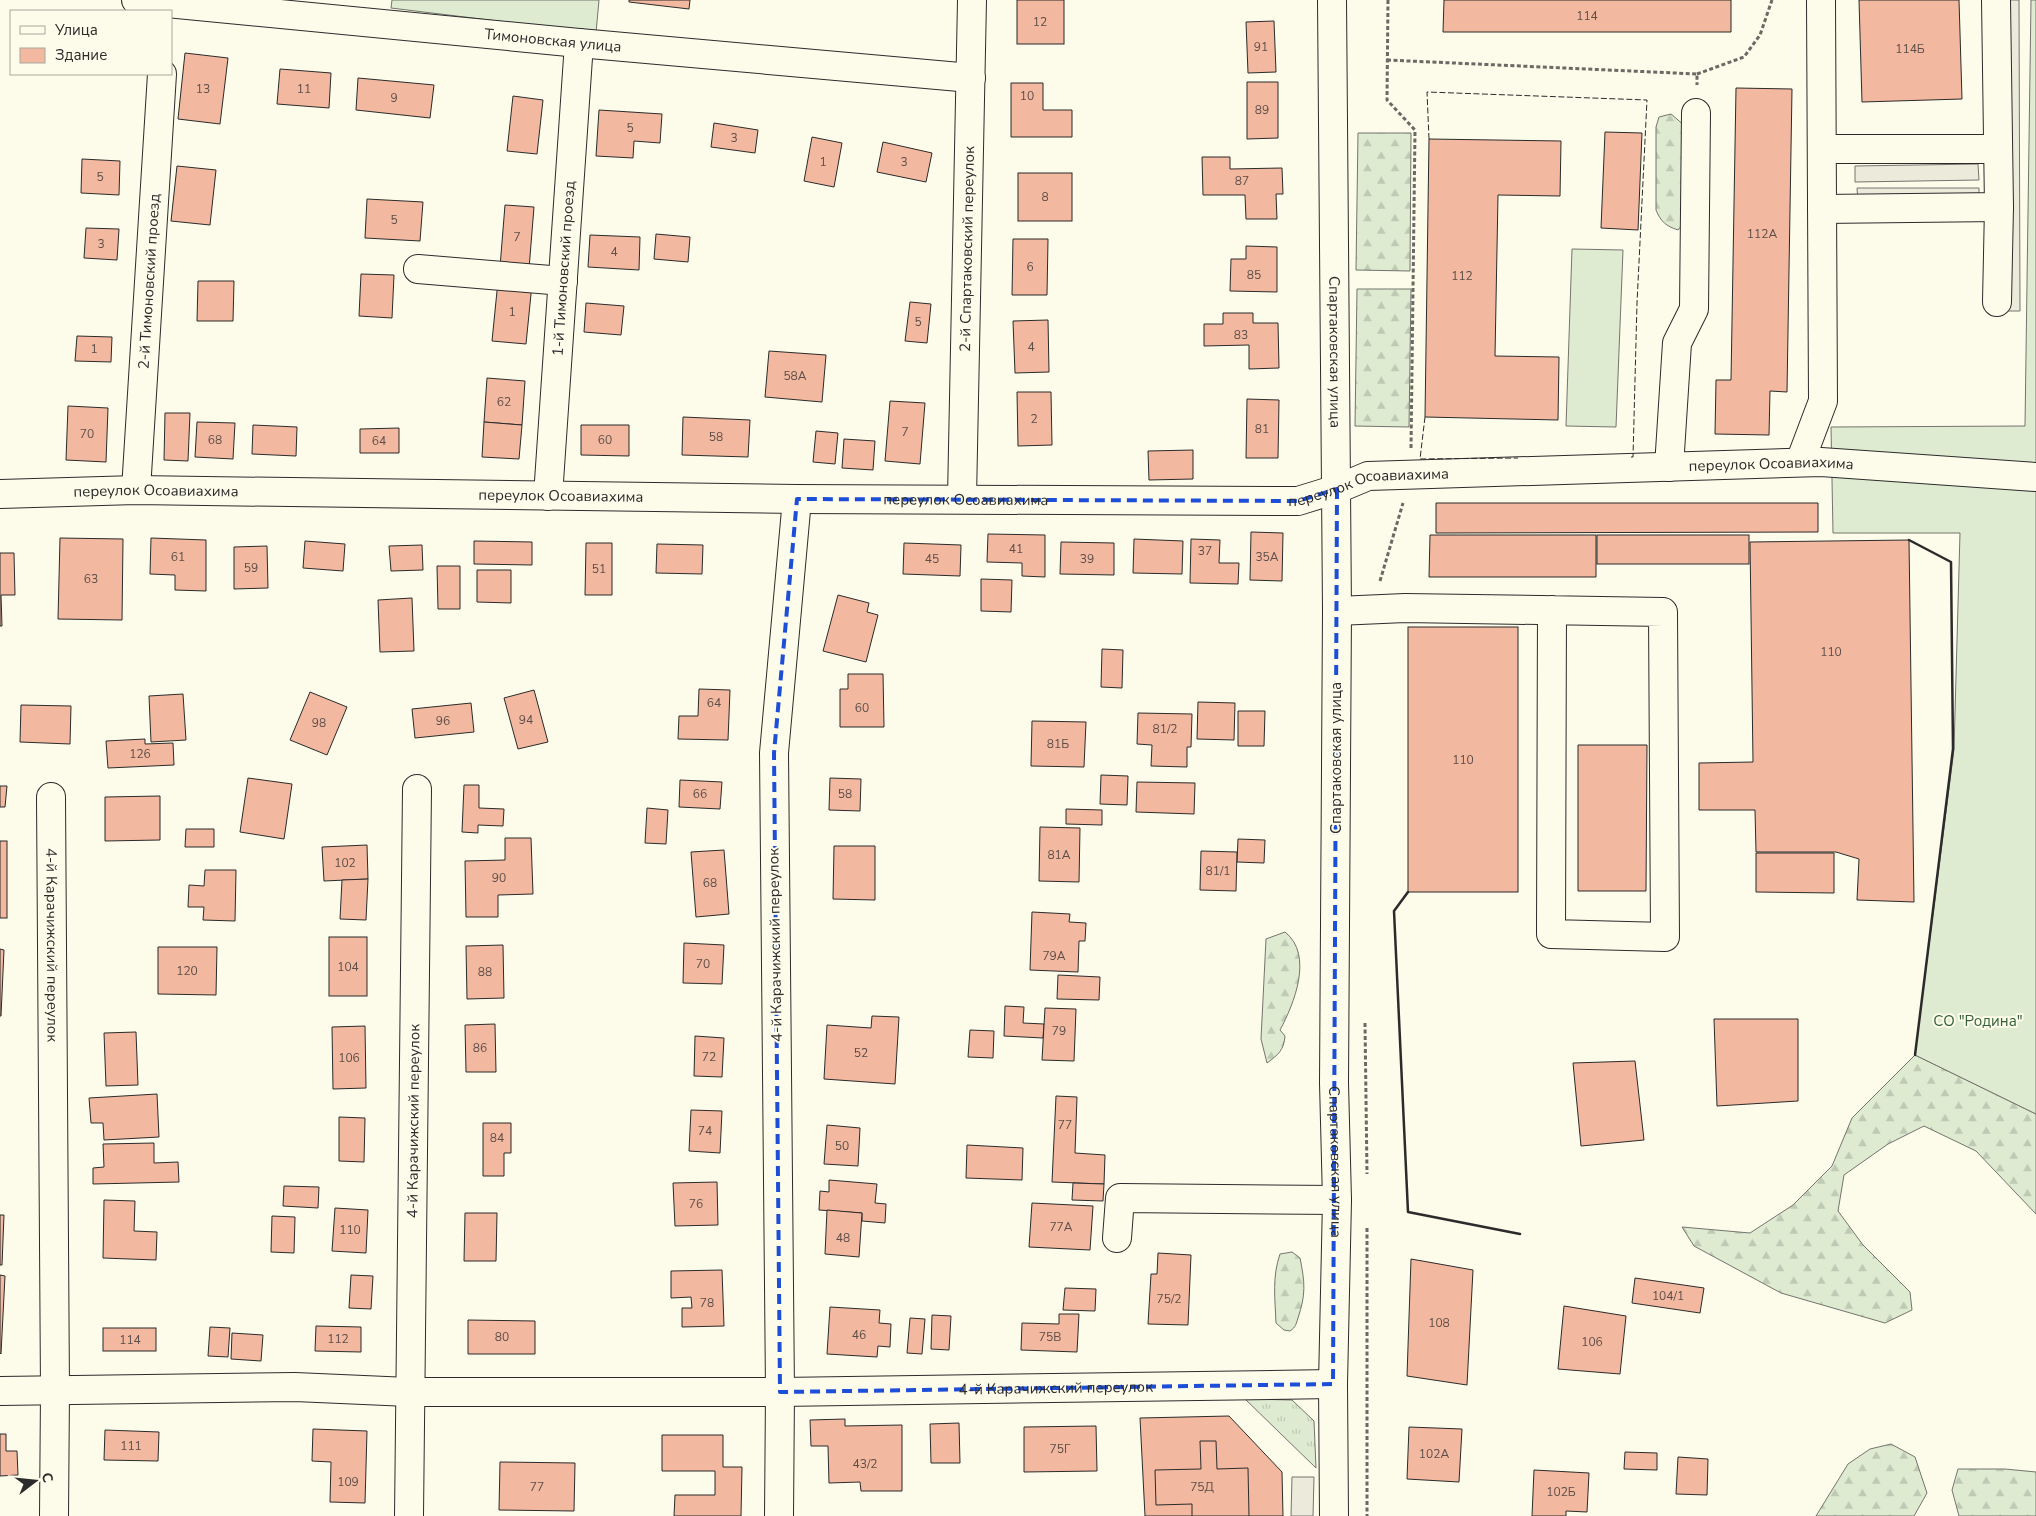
<svg xmlns="http://www.w3.org/2000/svg" width="2036" height="1516" font-family="'Nunito Sans',sans-serif">
<defs>
<pattern id="grass-tufts" width="24" height="20" patternUnits="userSpaceOnUse" patternTransform="scale(1.25)"><rect width="24" height="20" fill="#deebd1"/><path d="M3 7l-1-3M5 7V3M7 7l1-3M15 17l-1-3M17 17v-4M19 17l1-3" fill="none" stroke="#bfcab4"/></pattern>
<pattern id="forest-firs" width="22" height="20" patternUnits="userSpaceOnUse" patternTransform="scale(1.25)"><rect width="22" height="20" fill="#deebd1"/><path d="M5 1l3.5 6h-7zM16 11l3.5 6h-7z" fill="#bfcab4"/></pattern>
</defs>
<rect width="100%" height="100%" fill="#fdfbea"/>
<path fill="url(#grass-tufts)" stroke="#74746e" d="M1245,1399L1292,1400L1314,1421L1316,1468Z"/>
<g fill="url(#forest-firs)" stroke="#74746e">
<path d="M1671,114L1685,126L1682,225L1678,230C1666,226 1661,222 1656,210V127L1659,117Z"/>
<path d="M1358,133H1411L1410,271L1356,270Z"/>
<path d="M1357,289H1411L1409,427L1355,426Z"/>
<path d="M1285,932C1314,955 1294,1004 1280,1030L1285,1036C1284,1050 1278,1055 1267,1063L1261,1039L1266,939Z"/>
<path d="M1915,1055L2036,1114V1214L1976,1151L1924,1126L1888,1144L1844,1175L1838,1211L1863,1245L1910,1292L1912,1310L1885,1323L1781,1293L1694,1246L1682,1227L1750,1233L1793,1205L1832,1166L1852,1118Z"/>
<path d="M1292,1252L1300,1258C1305,1283 1306,1294 1298,1318C1296,1324 1296,1327 1290,1331L1284,1330L1276,1323C1275,1298 1272,1277 1280,1254Z"/>
<path d="M1891,1444L1915,1457L1927,1493L1914,1516H1816L1848,1464L1870,1449Z"/>
<path d="M1958,1469H2005L2036,1472V1516H1959L1952,1490Z"/>
</g>
<g fill="#deebd1" stroke="#74746e">
<path d="M392,0H599L596,33L391,8Z"/>
<path d="M2031,0H2036V1114L1915,1055L1954,749L1960,533H1833L1831,427L2025,426Z"/>
<path d="M1572,249L1623,250L1616,427L1566,426Z"/>
</g>
<g fill="#eceadb" stroke="#74746e">
<path d="M2001,0H2019L2020,311H2002Z"/>
<path d="M1978,164L1979,180L1855,182V166Z"/>
<path d="M1857,188H1979V203L1858,202Z"/>
<path d="M1292,1477H1314L1313,1516H1291Z"/>
</g>
<g fill="#f2b8a0" stroke="#2b2b2b">
<path d="M629,0H690L689,9L629,2Z"/>
<rect x="1017" y="0" width="47" height="44"/>
<path d="M1444,0H1731V32H1443Z"/>
<path d="M1859,0H1959L1962,99L1862,102Z"/>
<path d="M1274,21L1276,72L1248,73L1246,22Z"/>
<path d="M185,53L228,58L220,124L178,119Z"/>
<path d="M280,69L331,73L329,108L277,104Z"/>
<path d="M358,78L434,85L430,118L356,110Z"/>
<path d="M1247,82H1278V138L1247,139Z"/>
<path d="M1011,83H1043V110H1072V137H1011Z"/>
<path d="M1736,88L1792,89L1787,392L1770,391L1769,435L1715,434L1716,380H1731Z"/>
<path d="M513,96L543,100L537,154L507,151Z"/>
<path d="M599,110L662,114L660,143L634,141L633,158L596,156Z"/>
<path d="M714,123L758,130L755,153L711,147Z"/>
<path d="M1605,132L1642,133L1638,230L1601,228Z"/>
<path d="M812,137L842,143L834,187L804,181Z"/>
<path d="M1429,139L1561,141L1560,196L1498,195L1495,356L1559,357L1558,420L1425,417Z"/>
<path d="M883,142L932,153L926,182L877,172Z"/>
<path d="M1202,157H1230V169L1282,168L1283,194H1276L1277,219H1246L1245,195H1203Z"/>
<path d="M82,159L120,161L119,195L81,193Z"/>
<path d="M177,166L216,170L210,225L171,221Z"/>
<rect x="1018" y="173" width="54" height="48"/>
<path d="M367,199L423,202L420,241L365,238Z"/>
<path d="M505,205L534,207L529,269L500,267Z"/>
<path d="M86,228L119,229L117,260L84,258Z"/>
<path d="M656,234L690,237L688,262L654,259Z"/>
<path d="M590,235L640,237L639,270L588,267Z"/>
<path d="M1013,239H1048L1047,295H1012Z"/>
<path d="M1246,246L1277,247V292L1230,291L1231,259H1246Z"/>
<path d="M361,274L394,275L392,318L359,316Z"/>
<path d="M198,281H234L233,321H197Z"/>
<path d="M498,281L532,284L526,344L492,341Z"/>
<path d="M910,302L931,304L927,343L905,341Z"/>
<path d="M586,303L624,306L621,335L584,332Z"/>
<path d="M1223,313H1253V323H1278L1279,368L1249,369V345L1204,346V324H1223Z"/>
<path d="M1048,320L1049,372L1015,373L1013,321Z"/>
<path d="M77,336L112,337L111,362L75,361Z"/>
<path d="M769,351L826,355L822,402L765,397Z"/>
<path d="M487,378L525,381L522,425L484,422Z"/>
<path d="M1017,392H1051L1052,445L1018,446Z"/>
<path d="M1247,399L1279,400L1278,458H1246Z"/>
<path d="M890,401L925,403L920,464L885,461Z"/>
<path d="M68,406L108,408L106,462L66,460Z"/>
<path d="M165,413H190L188,461L164,460Z"/>
<path d="M683,417L750,420L748,457L682,455Z"/>
<path d="M197,422L235,423L233,459L195,457Z"/>
<path d="M484,422L522,425L519,459L482,457Z"/>
<path d="M253,425L297,427L296,456L252,454Z"/>
<path d="M581,425H629V456L581,455Z"/>
<path d="M399,428V453H360V429Z"/>
<path d="M816,431L838,433L835,464L813,462Z"/>
<path d="M844,439L875,441L873,470L842,468Z"/>
<path d="M1193,450V479L1149,480L1148,451Z"/>
<path d="M1436,503H1818V532L1436,533Z"/>
<path d="M1251,532L1283,533L1282,581L1250,580Z"/>
<path d="M988,534L1045,535V577L1022,576V563L987,562Z"/>
<path d="M1430,535H1596V577H1429Z"/>
<rect x="1597" y="535" width="152" height="29"/>
<path d="M60,538L123,539L122,620L58,619Z"/>
<path d="M151,538L206,540V591L175,590V575L150,574Z"/>
<path d="M1134,539L1183,541L1182,574L1133,573Z"/>
<path d="M1191,539L1220,540L1219,563H1239L1238,584L1190,583Z"/>
<path d="M1909,540L1914,902L1857,900L1859,859L1836,852H1756L1755,810H1699V763L1753,762L1750,542Z"/>
<path d="M305,541L345,544L343,571L303,568Z"/>
<path d="M474,541L532,542V565L474,564Z"/>
<path d="M1061,542L1114,543V575L1060,574Z"/>
<path d="M586,543H612V595H585Z"/>
<path d="M904,543L961,545L960,576L903,574Z"/>
<path d="M657,544L703,545L702,574L656,573Z"/>
<path d="M422,545L423,570L391,571L389,546Z"/>
<path d="M267,546L268,588L234,589V547Z"/>
<path d="M0,553H14L15,595H1L2,626H0Z"/>
<path d="M437,566H460V609H438Z"/>
<path d="M477,570H511V603L477,602Z"/>
<path d="M981,579L1012,580L1011,612L981,611Z"/>
<path d="M838,595L869,603L867,612L878,615L866,662L823,651Z"/>
<path d="M412,598L414,651L380,652L378,600Z"/>
<rect x="1408" y="627" width="110" height="265"/>
<path d="M1102,649L1123,650L1122,688L1101,687Z"/>
<path d="M848,674H883L884,727H840V689H848Z"/>
<path d="M699,689L730,690L728,740L678,739L679,716H698Z"/>
<path d="M534,690L548,742L518,749L504,698Z"/>
<path d="M310,692L347,707L327,755L290,740Z"/>
<path d="M183,694L186,740L151,742L149,696Z"/>
<path d="M1198,702L1235,703L1234,740L1197,739Z"/>
<path d="M471,703L474,732L415,738L412,709Z"/>
<path d="M21,705L71,706L70,744L20,742Z"/>
<path d="M1238,711H1265L1264,746H1238Z"/>
<path d="M1138,713L1192,714L1191,747H1187V767L1151,766L1152,745L1137,744Z"/>
<path d="M1032,721L1086,722L1084,767L1031,766Z"/>
<path d="M145,739V744L173,743L174,765L108,768L106,741Z"/>
<path d="M1578,745H1647L1646,891H1578Z"/>
<path d="M1101,775L1128,776L1127,805L1100,804Z"/>
<path d="M248,778L292,784L284,839L240,832Z"/>
<path d="M830,778L861,779L860,811L829,810Z"/>
<path d="M680,780L722,782L720,809L679,807Z"/>
<path d="M1137,782L1195,783L1194,814L1136,812Z"/>
<path d="M464,785H479V808L504,809L503,826L478,825V833L462,832Z"/>
<path d="M0,786H7L5,807H0Z"/>
<path d="M160,796V840L105,841V797Z"/>
<path d="M647,808L668,810L666,844L645,843Z"/>
<path d="M1066,809L1102,810V825L1066,824Z"/>
<path d="M1040,827L1080,828L1079,882L1039,881Z"/>
<path d="M186,829H214V847H185Z"/>
<path d="M505,838H531L533,894L498,895V917H466L465,861L505,860Z"/>
<path d="M1238,839L1265,840L1264,863L1237,862Z"/>
<rect x="0" y="841" width="7" height="77"/>
<path d="M367,845L368,879L324,881L322,847Z"/>
<path d="M834,846H875V900L833,899Z"/>
<path d="M724,850L729,914L696,917L691,852Z"/>
<path d="M1201,851L1237,852L1236,891L1200,890Z"/>
<path d="M1756,853H1834V893L1756,892Z"/>
<path d="M205,870H236L235,921L203,920L204,907H188L189,885L204,886Z"/>
<path d="M368,879L366,920L340,919L342,880Z"/>
<path d="M1032,912L1070,914L1069,922L1086,923L1085,941H1079L1078,972L1030,970Z"/>
<rect x="329" y="937" width="38" height="59"/>
<path d="M684,943L724,945L722,984L683,983Z"/>
<path d="M503,945L504,998L467,999L466,946Z"/>
<path d="M158,947H217L216,995L158,994Z"/>
<path d="M0,949L4,950L1,1016H0Z"/>
<path d="M1058,975L1100,977L1099,1000L1057,999Z"/>
<path d="M1005,1006L1024,1007L1023,1023L1044,1024L1043,1038L1004,1036Z"/>
<path d="M1045,1008L1076,1009L1074,1061L1042,1060Z"/>
<path d="M872,1016L899,1017L895,1084L824,1079L827,1025L871,1028Z"/>
<path d="M1714,1019H1798V1101L1717,1106Z"/>
<path d="M495,1024L496,1072H466L465,1025Z"/>
<path d="M365,1026L366,1088L333,1089L332,1027Z"/>
<path d="M970,1030L994,1031L993,1058L968,1057Z"/>
<path d="M136,1032L138,1085L106,1086L104,1033Z"/>
<path d="M695,1036L724,1038L722,1077L694,1076Z"/>
<path d="M1635,1061L1644,1140L1581,1146L1573,1063Z"/>
<path d="M157,1094L159,1137L104,1140L103,1123H91L89,1098Z"/>
<path d="M1056,1096L1077,1097L1075,1153L1105,1155L1104,1184L1052,1182Z"/>
<path d="M691,1110L722,1111L720,1153L689,1151Z"/>
<path d="M339,1117L365,1118L364,1162L339,1161Z"/>
<path d="M483,1123H511V1153H504V1176H483Z"/>
<path d="M827,1125L860,1128L858,1166L824,1164Z"/>
<path d="M154,1143V1163L178,1162L179,1182L93,1184V1168L104,1167L103,1144Z"/>
<path d="M967,1145L1023,1148L1022,1180L966,1178Z"/>
<path d="M829,1180L877,1184L875,1203L886,1204L885,1223L862,1221V1213L819,1210L820,1191L829,1192Z"/>
<path d="M717,1182L718,1225L675,1226L673,1183Z"/>
<path d="M1073,1183L1104,1184L1103,1201L1072,1200Z"/>
<path d="M284,1186L319,1187L318,1208L283,1206Z"/>
<path d="M104,1200L135,1201L134,1231L157,1232L156,1260L103,1258Z"/>
<path d="M1032,1203L1093,1206L1090,1250L1029,1247Z"/>
<path d="M335,1208L368,1210L366,1253L332,1251Z"/>
<path d="M827,1210L862,1213L859,1257L825,1254Z"/>
<path d="M465,1213H497L496,1261H464Z"/>
<path d="M0,1215H4L2,1265H0Z"/>
<path d="M272,1216L295,1217L294,1253L271,1252Z"/>
<path d="M1158,1253L1191,1255L1188,1325L1148,1324L1151,1274H1157Z"/>
<path d="M1411,1259L1473,1270L1467,1385L1407,1376Z"/>
<path d="M722,1270L724,1326L682,1327V1308H692L691,1297L671,1298V1271Z"/>
<path d="M0,1275L5,1276L1,1354L0,1353Z"/>
<path d="M351,1275L373,1276L371,1309L349,1308Z"/>
<path d="M1635,1278L1704,1288L1700,1313L1632,1303Z"/>
<path d="M1065,1288L1096,1289L1095,1311L1063,1310Z"/>
<path d="M1564,1306L1626,1316L1620,1374L1558,1369Z"/>
<path d="M830,1307L880,1310L879,1323L891,1324L890,1347L878,1346L877,1357L827,1354Z"/>
<path d="M1059,1314H1079L1077,1352L1021,1350L1022,1323L1059,1324Z"/>
<path d="M932,1315L951,1316L949,1350L931,1349Z"/>
<path d="M910,1318L925,1319L922,1354L907,1353Z"/>
<path d="M468,1320L535,1321V1354H468Z"/>
<path d="M316,1326L361,1327V1352L315,1351Z"/>
<path d="M210,1327L230,1328L228,1357L208,1356Z"/>
<rect x="103" y="1328" width="53" height="23"/>
<path d="M232,1333L263,1335L261,1361L231,1359Z"/>
<path d="M1229,1416L1282,1472L1283,1516H1145L1140,1418Z"/>
<path d="M845,1419V1426L902,1425V1491H861L860,1482L829,1483L828,1446H811L810,1420Z"/>
<path d="M959,1423L960,1463H931L930,1424Z"/>
<path d="M1096,1426L1097,1471L1024,1472V1427Z"/>
<path d="M1409,1427L1462,1429L1459,1482L1407,1479Z"/>
<path d="M313,1429L367,1431L365,1503L330,1502L331,1462L312,1461Z"/>
<path d="M105,1430L159,1432L158,1461L104,1460Z"/>
<path d="M0,1434H6V1451H17L18,1475L0,1476Z"/>
<path d="M662,1435H723V1467H742L741,1516H674L675,1495H715V1471H662Z"/>
<path d="M1200,1441H1216L1217,1469L1248,1468L1249,1516H1192V1504L1156,1505L1155,1470L1201,1469Z"/>
<path d="M1625,1452L1657,1453V1470L1624,1469Z"/>
<path d="M1678,1457L1708,1459L1707,1495L1676,1494Z"/>
<path d="M500,1462L575,1463L574,1511L499,1510Z"/>
<path d="M1534,1470L1589,1473L1587,1512L1566,1511V1516H1532Z"/>
</g>
<g fill="none" stroke-linecap="round" stroke-linejoin="round">
<g stroke="#2b2b2b" stroke-width="30">
<g id="minor">
<path id="s1" d="M136,0L579,43L971,78"/>
<path id="s2" d="M1332,0L1337,611L1334,1083L1337,1200L1333,1384L1334,1516"/>
<path d="M1822,149H1998"/>
<path d="M1822,209L1999,207L1996,0"/>
<path d="M418,269L563,281"/>
<path d="M1997,302L1999,207"/>
<path d="M1800,462L1823,401L1821,0"/>
<path d="M1669,467L1677,343L1694,309L1696,113"/>
<path id="s3" d="M136,490L162,74"/>
<path id="s4" d="M0,494L136,490L797,499L1298,501L1337,489L1368,476L1821,462L2036,477"/>
<path id="s5" d="M548,496L579,43"/>
<path id="s6" d="M962,498L972,0"/>
<path d="M1337,611L1405,608L1663,612L1665,937L1551,934L1552,610"/>
<path id="s7" d="M51,797L55,1391L54,1516"/>
<path d="M1117,1238L1120,1198L1337,1200"/>
<path id="s8" d="M0,1391L295,1387L409,1392H780L1333,1384"/>
<path id="s9" d="M409,1516L417,789"/>
<path d="M779,1516L780,1392L774,753L797,499"/>
</g>
</g>
<g stroke="#6a6964" stroke-width="3" stroke-dasharray="4 2.5" stroke-linecap="butt">
<path d="M1388,0L1387,100L1415,130L1411,448"/>
<path d="M1387,60L1697,74V85"/>
<path d="M1697,74L1744,57L1760,35L1772,0"/>
<path d="M1380,581L1403,503"/>
<path d="M1365,1023L1367,1174"/>
<path d="M1367,1228V1516"/>
</g>
<use href="#minor" stroke="#fdfbea" stroke-width="28"/>
<g stroke="#2b2b2b" stroke-width="1" stroke-dasharray="6 2.5" stroke-linecap="butt">
<path d="M1429,139L1427,92L1647,100L1637,303L1633,457H1631"/>
<path d="M1425,417L1420,459L1518,458"/>
</g>
<g stroke="#2b2b2b" stroke-width="2.5">
<path d="M1909,540L1951,562L1953,749L1915,1055"/>
<path d="M1408,892L1394,911L1408,1212L1520,1234"/>
</g>
</g>
<path fill="none" stroke="#1d4ed8" stroke-width="4" stroke-dasharray="10 6" stroke-linejoin="round" d="M1337,489L1333,1384L780,1392L774,753L797,499L1298,501Z"/>
<g text-anchor="middle" dominant-baseline="central" stroke-width="4" stroke-linejoin="round" paint-order="stroke">
<g font-size="12" fill="#5d4e48">
<text x="1587" y="16">114</text>
<text x="1040" y="22">12</text>
<text x="1261" y="47">91</text>
<text x="1910" y="49">114Б</text>
<text x="203" y="89">13</text>
<text x="304" y="89">11</text>
<text x="1027" y="96">10</text>
<text x="394" y="98">9</text>
<text x="1262" y="110">89</text>
<text x="630" y="128">5</text>
<text x="734" y="138">3</text>
<text x="823" y="162">1</text>
<text x="904" y="162">3</text>
<text x="100" y="177">5</text>
<text x="1242" y="181">87</text>
<text x="1045" y="197">8</text>
<text x="394" y="220">5</text>
<text x="1762" y="234">112А</text>
<text x="517" y="237">7</text>
<text x="101" y="244">3</text>
<text x="614" y="252">4</text>
<text x="1030" y="267">6</text>
<text x="1254" y="275">85</text>
<text x="1462" y="276">112</text>
<text x="512" y="312">1</text>
<text x="918" y="322">5</text>
<text x="1241" y="335">83</text>
<text x="1031" y="347">4</text>
<text x="94" y="349">1</text>
<text x="795" y="376">58А</text>
<text x="504" y="402">62</text>
<text x="1034" y="419">2</text>
<text x="1262" y="429">81</text>
<text x="905" y="432">7</text>
<text x="87" y="434">70</text>
<text x="716" y="437">58</text>
<text x="215" y="440">68</text>
<text x="605" y="440">60</text>
<text x="379" y="441">64</text>
<text x="1016" y="549">41</text>
<text x="1205" y="551">37</text>
<text x="178" y="557">61</text>
<text x="1267" y="557">35А</text>
<text x="932" y="559">45</text>
<text x="1087" y="559">39</text>
<text x="251" y="568">59</text>
<text x="599" y="569">51</text>
<text x="91" y="579">63</text>
<text x="1831" y="652">110</text>
<text x="714" y="703">64</text>
<text x="862" y="708">60</text>
<text x="526" y="720">94</text>
<text x="443" y="721">96</text>
<text x="319" y="723">98</text>
<text x="1165" y="729">81/2</text>
<text x="1058" y="744">81Б</text>
<text x="140" y="754">126</text>
<text x="1463" y="760">110</text>
<text x="700" y="794">66</text>
<text x="845" y="794">58</text>
<text x="1059" y="855">81А</text>
<text x="345" y="863">102</text>
<text x="1218" y="871">81/1</text>
<text x="499" y="878">90</text>
<text x="710" y="883">68</text>
<text x="1054" y="956">79А</text>
<text x="703" y="964">70</text>
<text x="348" y="967">104</text>
<text x="187" y="971">120</text>
<text x="485" y="972">88</text>
<text x="1059" y="1031">79</text>
<text x="480" y="1048">86</text>
<text x="861" y="1053">52</text>
<text x="709" y="1057">72</text>
<text x="349" y="1058">106</text>
<text x="1065" y="1125">77</text>
<text x="705" y="1131">74</text>
<text x="497" y="1138">84</text>
<text x="842" y="1146">50</text>
<text x="696" y="1204">76</text>
<text x="1061" y="1227">77А</text>
<text x="350" y="1230">110</text>
<text x="843" y="1238">48</text>
<text x="1668" y="1296">104/1</text>
<text x="1169" y="1299">75/2</text>
<text x="707" y="1303">78</text>
<text x="1439" y="1323">108</text>
<text x="859" y="1335">46</text>
<text x="502" y="1337">80</text>
<text x="1050" y="1337">75В</text>
<text x="338" y="1339">112</text>
<text x="130" y="1340">114</text>
<text x="1592" y="1342">106</text>
<text x="131" y="1446">111</text>
<text x="1060" y="1449">75Г</text>
<text x="1434" y="1454">102А</text>
<text x="865" y="1464">43/2</text>
<text x="348" y="1482">109</text>
<text x="537" y="1487">77</text>
<text x="1202" y="1487">75Д</text>
<text x="1561" y="1492">102Б</text>
</g>
<g font-size="15" fill="#2b2b2b" stroke="#fdfbea">
<text stroke="none"><textPath href="#s1" startOffset="419">Тимоновская улица</textPath></text>
<text stroke="none"><textPath href="#s6" startOffset="249">2-й Спартаковский переулок</textPath></text>
<text stroke="none"><textPath href="#s5" startOffset="228">1-й Тимоновский проезд</textPath></text>
<text stroke="none"><textPath href="#s3" startOffset="209">2-й Тимоновский проезд</textPath></text>
<text stroke="none"><textPath href="#s2" startOffset="352">Спартаковская улица</textPath></text>
<text stroke="none"><textPath href="#s4" startOffset="1776">переулок Осоавиахима</textPath></text>
<text stroke="none"><textPath href="#s4" startOffset="1371">переулок Осоавиахима</textPath></text>
<text stroke="none"><textPath href="#s4" startOffset="156">переулок Осоавиахима</textPath></text>
<text stroke="none"><textPath href="#s4" startOffset="561">переулок Осоавиахима</textPath></text>
<text stroke="none"><textPath href="#s4" startOffset="966">переулок Осоавиахима</textPath></text>
<text transform="translate(1336 758) rotate(-90)">Спартаковская улица</text>
<text stroke="none"><textPath href="#s7" startOffset="148">4-й Карачижский переулок</textPath></text>
<text transform="translate(775 945) rotate(-91)">4-й Карачижский переулок</text>
<text stroke="none"><textPath href="#s9" startOffset="395">4-й Карачижский переулок</textPath></text>
<text stroke="none"><textPath href="#s2" startOffset="1162">Спартаковская улица</textPath></text>
<text stroke="none"><textPath href="#s8" startOffset="1056">4-й Карачижский переулок</textPath></text>
</g>
<g font-size="15" fill="#34623c" stroke="#fdfbea">
<text x="1978" y="1021">СО "Родина"</text>
</g>
</g>
<rect x="10" y="10" width="162" height="65" fill="#fdfbea" stroke="#a9a89e"/>
<rect x="20" y="26" width="25" height="8" fill="#fdfbea" stroke="#a9a89e"/>
<text x="55" y="35" font-size="15" fill="#2b2b2b">Улица</text>
<rect x="20" y="48" width="25" height="15" fill="#f2b8a0" stroke="#a9a89e"/>
<text x="55" y="60" font-size="15" fill="#2b2b2b">Здание</text>
<g transform="translate(35 1481) rotate(74)" stroke="#fdfbea" stroke-width="4" paint-order="stroke">
<path d="M0-4L9 19L0 12L-9 19Z" fill="#2b2b2b"/>
<text y="-8" font-size="14" font-weight="bold" text-anchor="middle" fill="#2b2b2b">С</text>
</g>
</svg>
